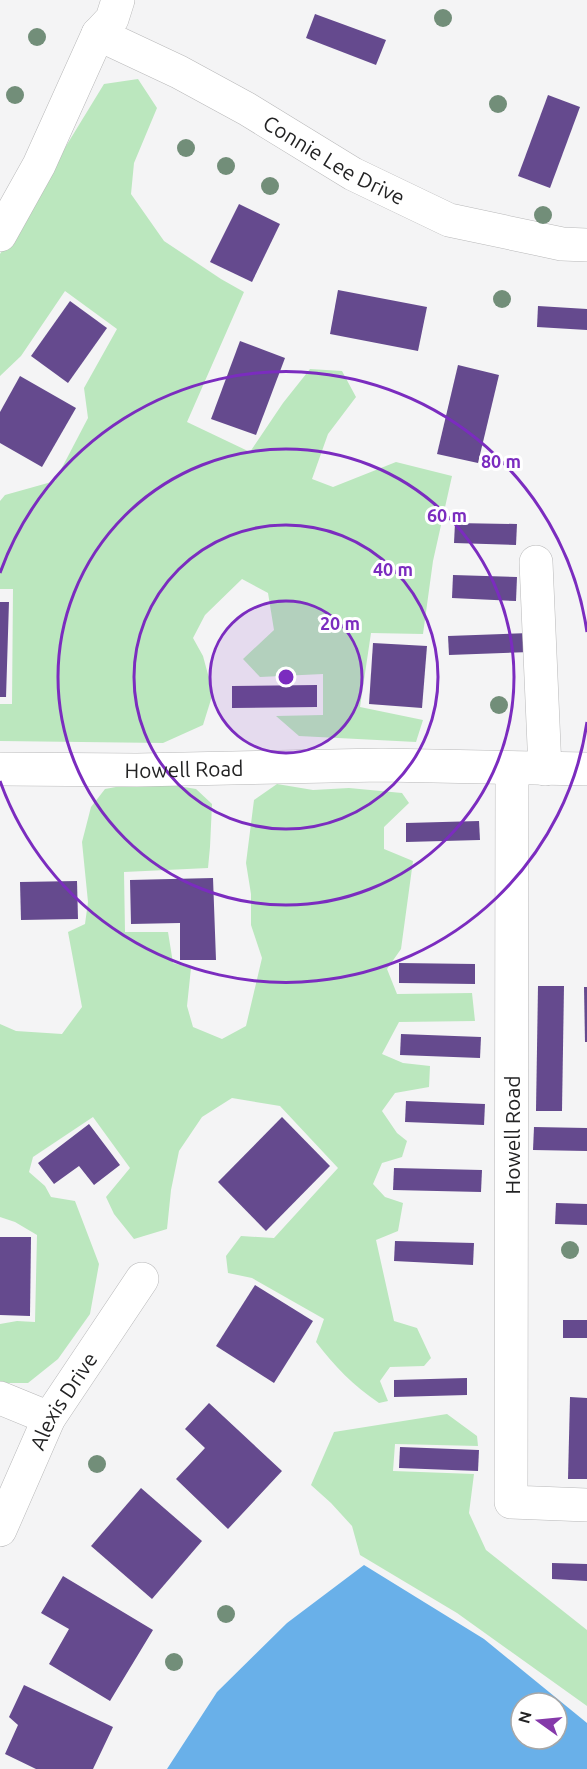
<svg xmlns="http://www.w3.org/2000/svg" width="587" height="1769" font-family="Ubuntu,sans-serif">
<rect width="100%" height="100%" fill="#f4f4f5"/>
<g fill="#bbe7be">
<path d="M138,79L157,108L134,163L131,194L164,241L221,279L244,292L187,422L250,452L283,403L310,369L342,371L356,397L328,434L312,479L333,487L396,462L452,476L433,561L423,634L371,633L360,707L423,720L416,742L299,736L276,716L323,715V674L260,677L243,659L274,630L268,593L242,579L205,615L193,638L203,656L213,693L203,725L163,743L0,741V704H12L13,589H0V501L5,495L55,481L88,418L84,388L117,329L65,291L21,356L0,376V254L104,84Z"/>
<path d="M148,781L196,789L212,804L210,847L208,868L124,872L125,932H168L173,963L191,968L187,1006L193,1027L222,1039L246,1026L262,958L251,925V894L246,863L254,800L277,784L313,790L349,788L402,793L409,803L384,827V849L413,861L401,949L387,969L397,994L472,993L475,1021L399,1022L382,1054L403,1063L430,1066L429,1087L395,1093L382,1111L397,1133L407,1141L402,1157L382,1163L373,1184L385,1197L403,1203L398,1231L376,1240L394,1321L417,1328L431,1358L424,1366L390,1367L380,1381L388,1401L379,1403C353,1385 335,1367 316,1342L324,1319L252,1278L228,1273L226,1256L241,1236L274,1238L338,1168L280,1106L232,1098L202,1117L179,1151L171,1190L167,1229L134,1239L114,1214L106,1197L130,1168L93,1117L33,1157L29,1172L45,1186L51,1197L75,1201L99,1264L90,1314L58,1359L28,1383H0V1324L17,1321L35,1322L37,1235L15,1222L0,1217V1024L16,1031L62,1034L82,1007L68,932L85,924L88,902L82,842L91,807L105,789Z"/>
<path d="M447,1414L477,1436L478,1446L395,1444L393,1471L474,1474L469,1513L486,1550L587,1630V1706L457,1613L360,1555L352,1526L331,1503L311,1485L334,1432Z"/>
</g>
<path fill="#69b0e9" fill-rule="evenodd" d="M364,1565L484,1639L587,1723V1769H167L217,1692L287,1623ZM521,1703H557V1739H521Z"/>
<g fill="#654a8e">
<path d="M315,14L386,40L376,65L306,38Z"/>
<path d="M548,95L580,107L550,188L518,176Z"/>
<path d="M239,204L280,224L252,282L210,262Z"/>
<path d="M338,290L427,307L418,351L330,334Z"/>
<path d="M70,301L107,328L68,383L31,356Z"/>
<path d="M538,306L587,309V330L537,327Z"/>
<path d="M240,341L285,358L256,435L211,419Z"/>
<path d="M458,365L499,375L478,463L437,454Z"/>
<path d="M20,376L76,408L42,467L0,443V412Z"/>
<path d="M455,523L517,524L516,545L454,543Z"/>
<path d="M453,575L517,577L516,601L452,598Z"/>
<path d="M0,602H9L6,697H0Z"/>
<path d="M530,633L531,652L449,655L448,636Z"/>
<path d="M373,643L427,646L422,708L369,704Z"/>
<path d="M317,685V707L232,708V686Z"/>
<path d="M479,821L480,840L406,842V823Z"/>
<path d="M213,878L216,960H180V923L131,924L130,880Z"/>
<path d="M77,881L78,919L21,920L20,882Z"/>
<path d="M399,963L475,964V984L399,983Z"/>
<path d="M538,986H564L562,1111H536Z"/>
<path d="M584,987H587V1042H585Z"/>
<path d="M401,1034L481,1037L480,1058L400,1055Z"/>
<path d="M406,1101L485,1104L484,1125L405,1122Z"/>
<path d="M282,1117L330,1166L266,1231L218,1182Z"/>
<path d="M89,1124L120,1165L94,1185L79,1166L54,1184L38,1163Z"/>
<path d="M534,1127L587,1128V1151L533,1150Z"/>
<path d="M394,1168L482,1170L481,1192L393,1190Z"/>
<path d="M556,1203L587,1204V1225L555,1224Z"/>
<path d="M0,1237H31L30,1316L0,1315Z"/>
<path d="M395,1241L474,1243L473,1265L394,1261Z"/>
<path d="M255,1285L313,1321L274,1383L216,1346Z"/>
<rect x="563" y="1320" width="24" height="18"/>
<path d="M467,1378V1395L394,1397V1380Z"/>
<path d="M570,1397L587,1398V1479H568Z"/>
<path d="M209,1403L282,1471L228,1529L176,1479L205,1448L185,1429Z"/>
<path d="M400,1447L479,1450L478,1471L399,1468Z"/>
<path d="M141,1488L202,1541L152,1599L91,1546Z"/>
<path d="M552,1563L587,1564V1581L552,1579Z"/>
<path d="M63,1576L153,1630L110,1701L49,1664L69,1629L41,1613Z"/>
<path d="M24,1685L113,1727L93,1769H36L5,1754L18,1725L9,1717Z"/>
</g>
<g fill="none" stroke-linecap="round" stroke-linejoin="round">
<g stroke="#b8b8b9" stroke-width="34">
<g id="minor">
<path id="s1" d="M98,34L179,72L247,109L353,174L449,220L562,244L587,245"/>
<path d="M0,235L39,165L98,34L112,19L118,0"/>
<path d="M536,562L545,769"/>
<path d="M512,768L511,1502L587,1505"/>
<path id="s2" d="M0,769L137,770L382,765L587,769"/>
<path d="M0,1398L49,1418"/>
<path id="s3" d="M0,1530L49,1418L142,1279"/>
</g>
</g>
<use href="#minor" stroke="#fff" stroke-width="33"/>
</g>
<g fill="#728e79">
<circle cx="443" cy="18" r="9"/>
<circle cx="37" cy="37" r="9"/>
<circle cx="15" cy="95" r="9"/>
<circle cx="498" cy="104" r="9"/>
<circle cx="186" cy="148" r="9"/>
<circle cx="226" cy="166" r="9"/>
<circle cx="270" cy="186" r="9"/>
<circle cx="543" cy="215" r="9"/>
<circle cx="502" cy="299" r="9"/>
<circle cx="499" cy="705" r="9"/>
<circle cx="570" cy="1250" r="9"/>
<circle cx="97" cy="1464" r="9"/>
<circle cx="226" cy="1614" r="9"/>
<circle cx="174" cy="1662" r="9"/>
</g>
<circle cx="286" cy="677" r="76" fill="#7b2cbf" fill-opacity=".12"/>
<g fill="none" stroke="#7b2cbf" stroke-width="3">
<circle cx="286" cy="677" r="76"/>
<circle cx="286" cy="677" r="152"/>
<circle cx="286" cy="677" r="228"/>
<path d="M587 722A304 304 0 0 1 0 781M0 573A304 304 0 0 1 587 632"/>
</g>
<g text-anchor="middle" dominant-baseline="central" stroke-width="6" stroke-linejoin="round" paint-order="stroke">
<g font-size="21" fill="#232324" stroke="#fff">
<text stroke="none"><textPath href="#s1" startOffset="268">Connie Lee Drive</textPath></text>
<text stroke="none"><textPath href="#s2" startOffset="184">Howell Road</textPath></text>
<text transform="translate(512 1135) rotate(-90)">Howell Road</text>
<text stroke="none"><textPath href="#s3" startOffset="144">Alexis Drive</textPath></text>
</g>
</g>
<circle cx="286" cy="677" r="9" fill="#7b2cbf" stroke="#fff" stroke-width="3"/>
<g font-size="18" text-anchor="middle" font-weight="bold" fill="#7b2cbf" stroke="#fff" stroke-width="6" stroke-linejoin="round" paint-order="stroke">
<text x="501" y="468">80 m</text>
<text x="447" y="522">60 m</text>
<text x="393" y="576">40 m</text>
<text x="340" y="630">20 m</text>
</g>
<g transform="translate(539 1721) rotate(285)"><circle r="28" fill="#ffffff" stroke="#a7a7a7" stroke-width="1.5"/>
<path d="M0-4.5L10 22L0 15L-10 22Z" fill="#8539aa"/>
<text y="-9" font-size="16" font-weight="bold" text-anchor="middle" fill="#232324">N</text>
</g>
</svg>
